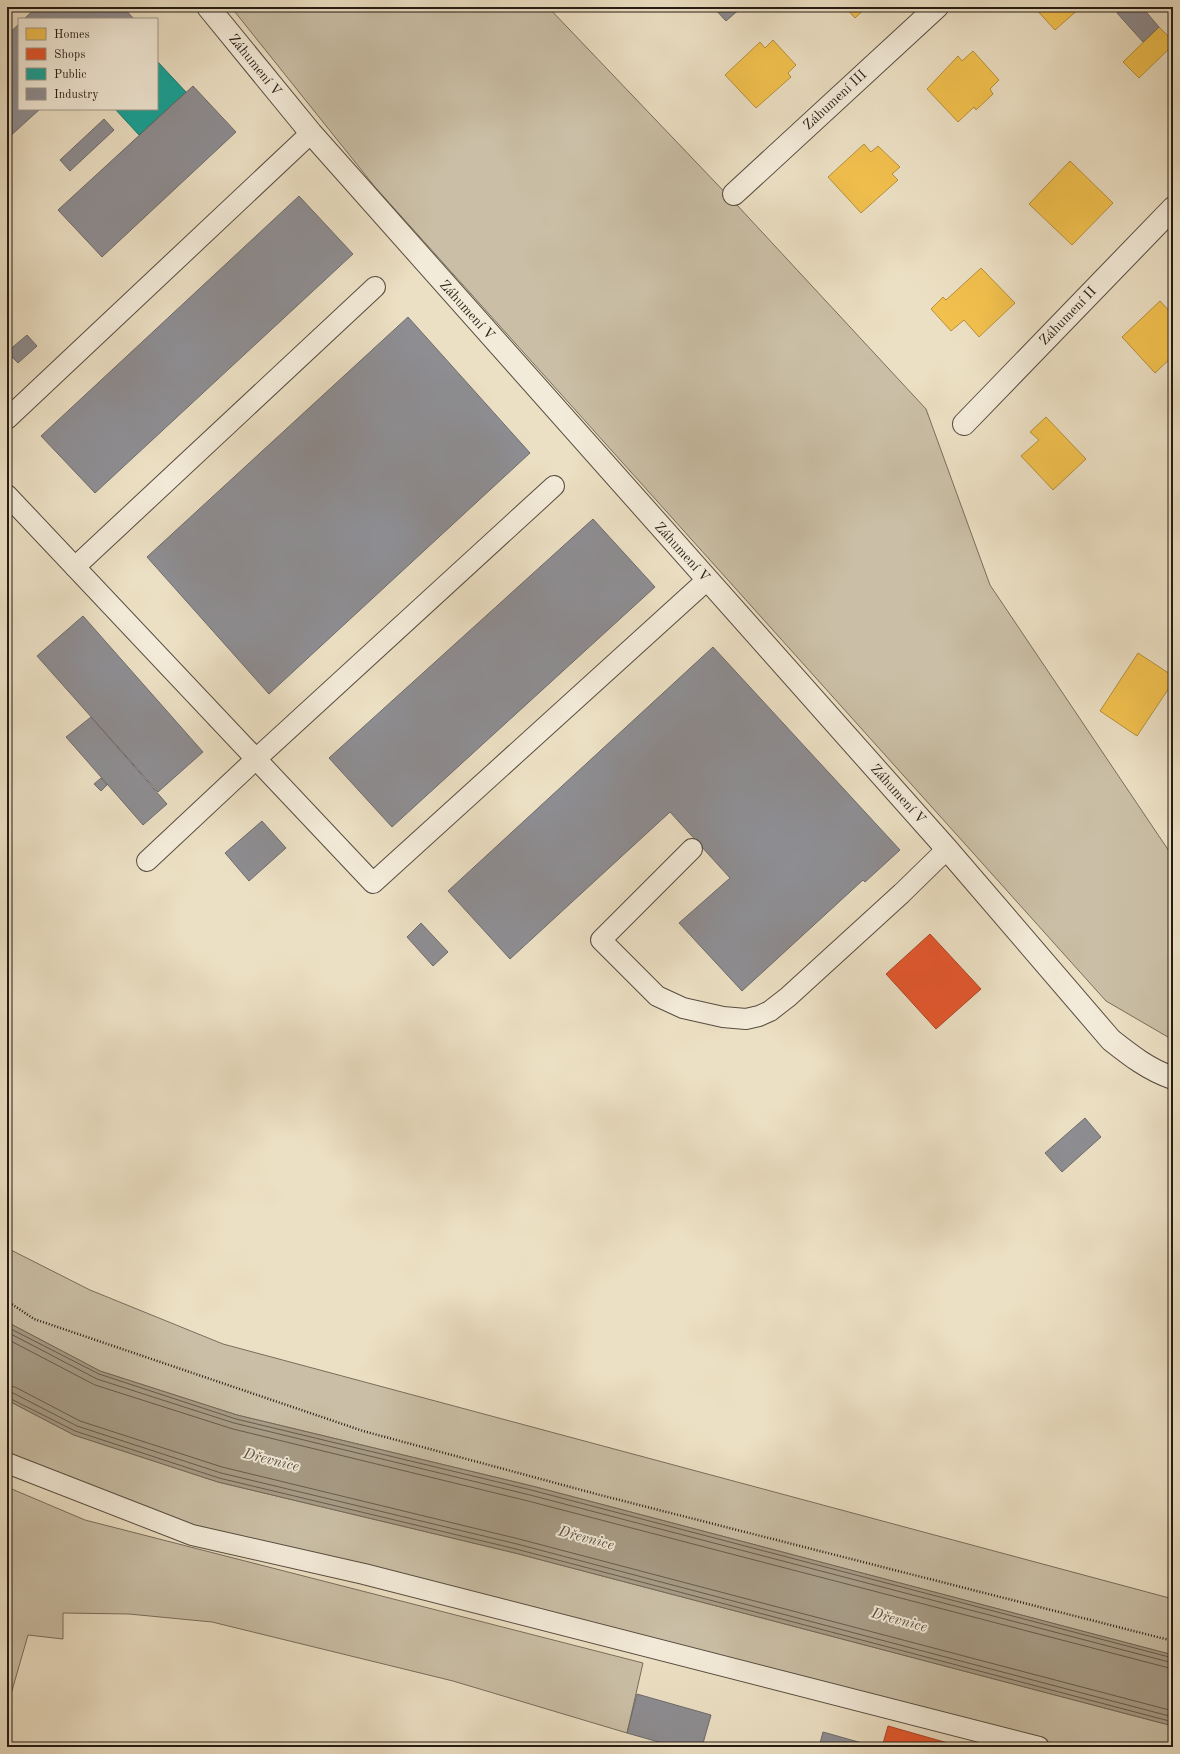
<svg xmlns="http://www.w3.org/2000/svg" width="1180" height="1754" font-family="'Old Standard TT',serif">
<rect width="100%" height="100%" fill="#ece0c4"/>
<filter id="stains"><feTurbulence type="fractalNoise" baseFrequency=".005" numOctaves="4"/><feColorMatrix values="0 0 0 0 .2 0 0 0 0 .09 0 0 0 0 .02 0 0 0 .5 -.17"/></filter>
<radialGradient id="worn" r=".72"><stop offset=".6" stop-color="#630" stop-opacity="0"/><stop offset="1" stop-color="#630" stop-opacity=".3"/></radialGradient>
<g fill="#cabfa6" stroke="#786e5d">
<path d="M231,7H548L736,204L926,409L990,585L1173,857V1040L1106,1001L375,187Z"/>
<path d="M7,1248L90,1290L223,1344L1173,1599V1655L532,1486L237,1415L100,1371L7,1322Z"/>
<path d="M7,1400L74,1435L218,1482L515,1553L1173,1726V1747H1049L666,1644L187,1524L7,1453Z"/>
<path d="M7,1487L85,1520L643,1663L627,1733L453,1681L212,1622L129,1614L63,1613V1639L28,1635L7,1708Z"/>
</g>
<path fill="#a89d88" stroke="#74695a" d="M7,1322L100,1371L237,1415L532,1486L1173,1655V1726L515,1553L218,1482L74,1435L7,1400Z"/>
<g fill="#f2c14e" stroke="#b4903d">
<path d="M845,7H867L855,18Z"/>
<path d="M1034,7H1081L1055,30Z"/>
<path d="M1159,27L1173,41V45L1139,78L1123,62Z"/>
<path d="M773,40L796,65L788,73L791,77L756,108L725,75L760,42L765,48Z"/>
<path d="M973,51L999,80L990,89L993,94L976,110L974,107L958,122L927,89L958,56L962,61Z"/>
<path d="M864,144L871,152L878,146L900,167L892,174L898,180L861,213L828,177Z"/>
<path d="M1070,161L1113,203L1072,245L1029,204Z"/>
<path d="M981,268L1015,303L979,337L964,320L951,331L931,309L943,297L946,300Z"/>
<path d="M1160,301L1173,315V356L1155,373L1122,337Z"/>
<path d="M1046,417L1086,459L1053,490L1021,456L1039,440L1030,432Z"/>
<path d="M1138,653L1173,676V682L1137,736L1100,711Z"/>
</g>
<g fill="#e4572e" stroke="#ab4526">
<path d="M930,934L981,989L936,1029L886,974Z"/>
<path d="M888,1726L962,1747H882Z"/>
</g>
<path fill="#17a398" stroke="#1b7a70" d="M157,61L186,92L139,135L115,109H157Z"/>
<g fill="#8d8d92" stroke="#6e6b6c">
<path d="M37,7H123L134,19H24Z"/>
<path d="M713,7H742L726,21Z"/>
<path d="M1124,7H1142L1159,27L1143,42L1117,13Z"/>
<path d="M19,24V109H40L7,139V35Z"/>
<path d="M193,86L236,132L102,257L58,210Z"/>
<path d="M104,119L114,130L70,171L60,160Z"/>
<path d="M299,196L353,254L95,493L41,436Z"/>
<path d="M408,317L530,453L269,694L147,557Z"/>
<path d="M27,335L37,346L18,363L7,352Z"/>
<path d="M593,519L655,587L392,827L329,758Z"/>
<path d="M83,616L203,752L158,792L37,656Z"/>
<path d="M713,647L900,850L865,882L863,880L742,991L679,923L730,878L670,812L510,959L448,891Z"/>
<path d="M91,717L167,804L143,825L66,737Z"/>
<path d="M101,778L107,785L101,791L94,784Z"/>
<path d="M262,821L286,848L249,881L225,853Z"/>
<path d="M421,923L448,952L433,966L407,937Z"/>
<path d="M1085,1118L1101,1137L1062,1172L1045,1153Z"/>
<path d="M637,1694L711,1715L702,1747H676L627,1733Z"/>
<path d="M823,1732L862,1743L861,1747H819Z"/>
</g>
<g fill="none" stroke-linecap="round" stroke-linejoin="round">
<g stroke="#665c4e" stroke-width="1">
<path d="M7,1327L99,1374L236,1419L531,1490L1173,1658"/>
<path d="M7,1332L97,1379L234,1423L530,1495L1173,1663"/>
<path d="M7,1339L95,1385L233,1429L528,1501L1173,1669"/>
<path d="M7,1386L15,1387L80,1421L222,1467L519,1539L1173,1711"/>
<path d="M7,1392L13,1393L77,1426L221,1473L517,1544L1173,1717"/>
<path d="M7,1397L75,1431L219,1478L516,1549L1173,1722"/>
</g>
<g stroke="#574d40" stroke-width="22">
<g id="service">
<path d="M7,419L311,133"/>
<path d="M7,495L373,883L707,580"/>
<path d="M75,567L375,287"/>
<path d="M692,849L601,940L657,996L683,1008L723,1017L746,1019L759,1016L770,1011L788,997L902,893L947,849"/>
<path d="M147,861L256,759L554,486"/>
<path d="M7,1463L192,1535L364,1574L1039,1747"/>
</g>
</g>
<g stroke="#574d40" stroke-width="24">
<g id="minor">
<path d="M208,7L311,133L947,849L1111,1040C1130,1055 1149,1070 1173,1078"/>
<path d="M734,194L937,7"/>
<path d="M964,424L1173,208"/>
</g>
</g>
<path stroke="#251c14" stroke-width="2.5" stroke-dasharray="1 2" stroke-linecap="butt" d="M7,1301L34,1319L363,1431L600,1495L1173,1641"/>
<use href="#service" stroke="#f3ebd9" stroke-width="20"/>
<use href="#minor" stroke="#f3ebd9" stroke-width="22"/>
</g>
<g text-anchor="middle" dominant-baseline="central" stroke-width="4" stroke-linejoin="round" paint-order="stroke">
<g font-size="14" fill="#251c14" stroke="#f3ebd9">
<text transform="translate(255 65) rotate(51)">Záhumení V</text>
<text transform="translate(835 100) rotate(-43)">Záhumení III</text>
<text transform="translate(467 310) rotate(48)">Záhumení V</text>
<text transform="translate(1068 316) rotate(-46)">Záhumení II</text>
<text transform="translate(682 552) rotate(48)">Záhumení V</text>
<text transform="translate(898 794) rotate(48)">Záhumení V</text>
</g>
<g font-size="15" font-style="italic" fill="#595042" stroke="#f3ebd9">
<text transform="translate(271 1461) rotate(14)">Dřevnice</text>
<text transform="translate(586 1539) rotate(15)">Dřevnice</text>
<text transform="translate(899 1621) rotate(15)">Dřevnice</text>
</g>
</g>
<rect width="1180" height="1754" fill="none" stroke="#ece0c4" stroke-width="24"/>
<rect x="8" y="8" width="1164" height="1738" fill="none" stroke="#251c14" stroke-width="2"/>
<rect x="12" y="12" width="1156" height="1730" fill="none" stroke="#251c14"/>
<rect x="18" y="18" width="140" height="92" fill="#f3ebd9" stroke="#a1988a"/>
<rect x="26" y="28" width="20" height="12" fill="#f2c14e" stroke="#a1988a"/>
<text x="54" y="38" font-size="12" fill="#251c14">Homes</text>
<rect x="26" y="48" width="20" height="12" fill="#e4572e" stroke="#a1988a"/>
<text x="54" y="58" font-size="12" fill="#251c14">Shops</text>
<rect x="26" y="68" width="20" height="12" fill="#17a398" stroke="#a1988a"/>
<text x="54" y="78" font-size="12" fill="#251c14">Public</text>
<rect x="26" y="88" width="20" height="12" fill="#8d8d92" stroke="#a1988a"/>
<text x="54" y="98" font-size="12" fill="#251c14">Industry</text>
<rect width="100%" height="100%" filter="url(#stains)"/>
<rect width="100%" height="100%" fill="url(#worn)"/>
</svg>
